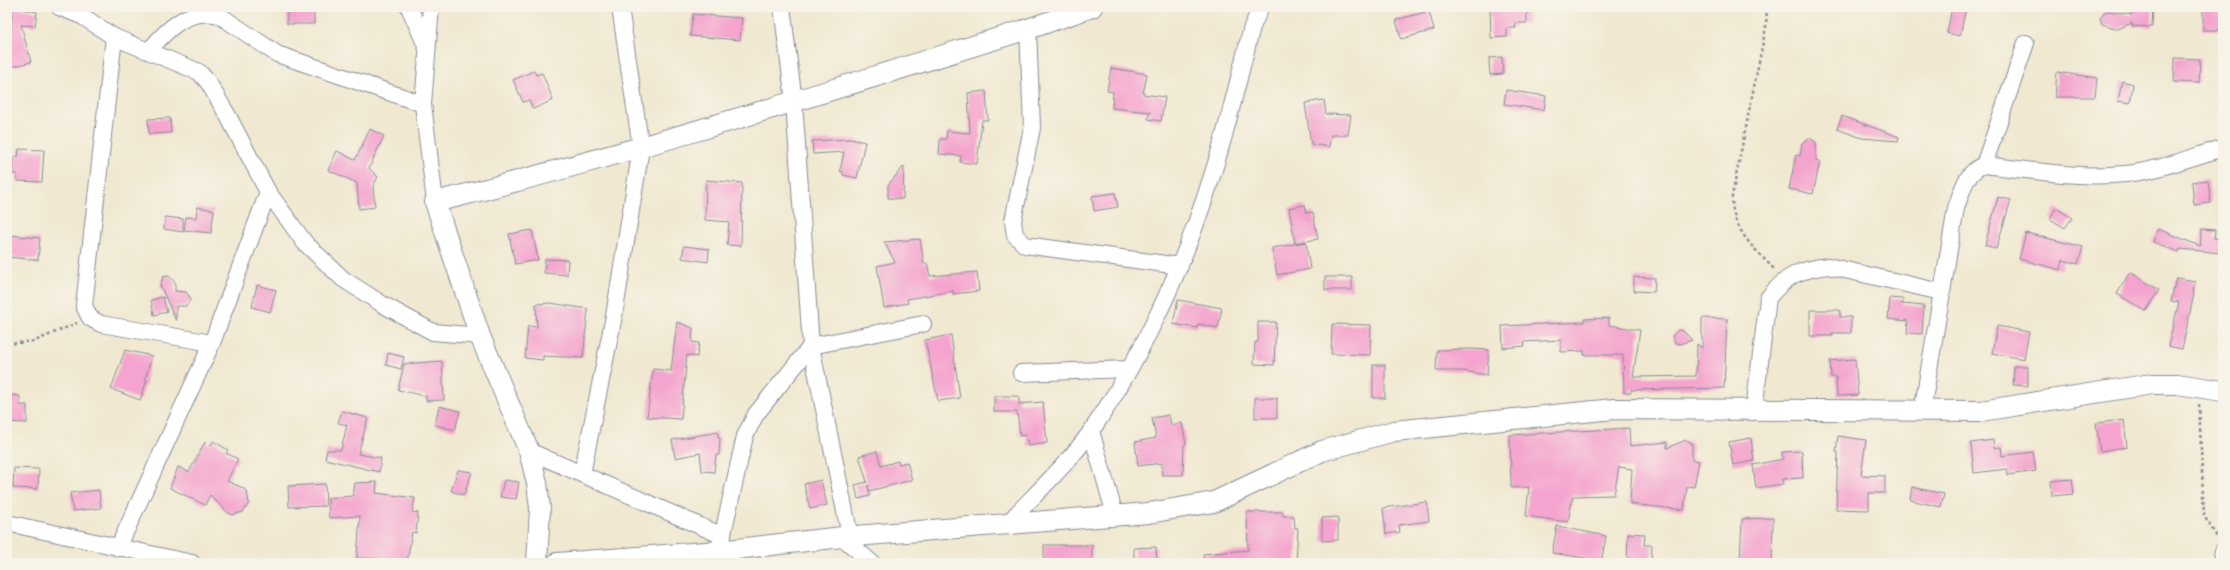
<svg xmlns="http://www.w3.org/2000/svg" width="2230" height="570" font-family="'Libre Caslon Text',serif">
<rect width="100%" height="100%" fill="#f7f3e8"/>
<filter id="ink" filterUnits="userSpaceOnUse"><feTurbulence type="fractalNoise" baseFrequency=".025" numOctaves="2"/><feDisplacementMap in="SourceGraphic" scale="8" xChannelSelector="R" yChannelSelector="G"/><feConvolveMatrix kernelMatrix="1 2 1 2 8 2 1 2 1" color-interpolation-filters="sRGB"/></filter>
<filter id="wash" filterUnits="userSpaceOnUse"><feTurbulence type="fractalNoise" baseFrequency=".012" numOctaves="4" result="noise"/><feDisplacementMap in="SourceGraphic" scale="16" xChannelSelector="R" yChannelSelector="G"/><feGaussianBlur stdDeviation="0.9" result="paint"/><feColorMatrix in="noise" values="0 0 0 0 0 0 0 0 0 0 0 0 0 0 0 0 0 1.4 0 .05"/><feComposite in="paint" operator="in"/></filter>
<g filter="url(#wash)">
<rect width="100%" height="100%" fill="#f0e8d0"/>
<g id="blocks">
<g fill="#f4a4ce">
<path d="M13,7L37,12L35,26L21,25L31,62L7,68V43H9Z"/>
<path d="M1490,7H1527V23H1515L1516,28H1507V37L1491,38Z"/>
<path d="M1952,7H1966L1960,36L1947,33Z"/>
<path d="M2132,7H2153L2152,27L2132,26V23L2118,29L2102,24L2100,18L2104,12L2110,11L2132,15Z"/>
<rect x="2203" y="7" width="20" height="23"/>
<path d="M314,9V24H287V10Z"/>
<path d="M1429,11L1434,30L1401,39L1396,20Z"/>
<path d="M693,14L742,18L740,40L690,36Z"/>
<path d="M1502,57L1503,74L1490,75L1489,58Z"/>
<path d="M2175,58L2200,59L2199,83L2174,82Z"/>
<path d="M1111,68L1147,74L1143,94L1165,97L1161,121L1148,119L1150,112L1112,108L1113,92L1107,91Z"/>
<path d="M534,71L536,75L542,73L553,100L533,109L529,100L523,102L513,80Z"/>
<path d="M2057,72L2097,78L2095,97H2055Z"/>
<path d="M2122,81L2133,84L2130,103L2118,101Z"/>
<path d="M1506,90L1546,96L1544,110L1504,104Z"/>
<path d="M986,91L988,120H982L977,164L960,162L961,156L939,154L940,139H946L947,131L970,133L968,93Z"/>
<path d="M1324,100L1326,114L1351,115L1348,135H1331L1329,147L1311,144L1305,103Z"/>
<path d="M1842,116L1899,137L1898,141L1862,138L1837,129Z"/>
<path d="M170,118L171,133L149,134L148,119Z"/>
<path d="M370,129L384,136L369,168L378,177L373,186L375,207L359,209L357,183L328,170L337,151L355,160Z"/>
<path d="M1809,138L1816,142V160L1820,161L1813,194L1789,189L1796,155L1800,156L1802,143Z"/>
<path d="M850,139L865,142L857,178L843,175V172L840,171L844,152L813,154L812,141Z"/>
<path d="M19,149L44,150L42,182L17,181V174H12L13,157H18Z"/>
<path d="M904,166L903,199L888,198V185Z"/>
<path d="M706,180L742,183L741,246L727,245L729,222L705,220Z"/>
<path d="M2208,180L2211,203L2194,205L2192,182Z"/>
<path d="M1115,193L1118,207L1094,211L1092,196Z"/>
<path d="M1998,197L2011,200L1996,249L1985,245Z"/>
<path d="M1305,205L1307,213L1313,212L1318,239L1295,243L1289,208Z"/>
<path d="M197,207L214,210L211,233L184,230L186,217L196,218Z"/>
<path d="M2056,208L2072,218L2065,228L2050,219Z"/>
<path d="M165,217L183,219V232L164,229Z"/>
<path d="M2158,229L2200,246L2202,229L2215,230L2214,238L2222,239L2221,253L2180,249L2179,252L2153,242Z"/>
<path d="M532,230L538,260L515,264L509,234Z"/>
<path d="M2026,233L2083,247L2078,264L2063,260L2061,270L2019,259Z"/>
<path d="M8,235L40,238L38,260L7,257Z"/>
<path d="M920,239L924,264L927,263L930,276L977,272L979,291L953,294V291L907,299L908,303L884,308L877,266L895,262L884,242Z"/>
<path d="M1306,242L1310,269L1277,275L1272,248Z"/>
<path d="M684,246L709,249L708,262L682,258Z"/>
<path d="M545,259L568,260L567,275L544,273Z"/>
<path d="M2130,272L2159,290L2146,311L2117,294Z"/>
<path d="M169,276L175,282V291L186,292L191,299L186,306H176V321L160,285L163,277Z"/>
<rect x="1325" y="277" width="27" height="13"/>
<path d="M1634,277L1655,278L1654,292L1634,291Z"/>
<path d="M2176,278L2195,281L2193,293L2194,294L2182,349L2168,346L2179,302L2171,301Z"/>
<path d="M257,285L276,290L270,312L252,307Z"/>
<path d="M163,297L167,312L154,315L151,300Z"/>
<path d="M1890,298L1903,299L1902,304L1924,306L1922,334L1907,333L1908,321L1888,319Z"/>
<path d="M1178,300L1222,308L1218,328L1198,324L1197,328L1173,324Z"/>
<path d="M550,303L588,309L583,358L543,356V360L525,358L528,326L537,327L536,304Z"/>
<path d="M1810,310H1840V317H1851V333H1832L1833,336H1810Z"/>
<path d="M1609,318V325L1640,330L1633,377L1696,376L1697,344L1702,348V318L1727,319L1724,388L1631,390V393H1624L1623,355H1584V351L1561,352V340L1524,342L1525,346L1503,348L1502,326L1584,322V319Z"/>
<path d="M677,322L693,328L692,342L699,343L697,357L687,355L681,419L647,417L653,369L671,371Z"/>
<path d="M1258,322H1276L1274,365L1254,364L1255,342H1258Z"/>
<path d="M1332,324L1371,325L1370,355L1331,354Z"/>
<path d="M1997,326L2029,332L2024,359L1992,353Z"/>
<path d="M1678,330L1683,331L1692,340L1680,344L1675,343L1672,336Z"/>
<path d="M951,335L960,398L938,401L925,340Z"/>
<path d="M1472,349L1489,350L1487,375L1463,371H1436L1437,350Z"/>
<path d="M125,350L152,356L145,379L147,380L140,400L111,389Z"/>
<path d="M388,353L404,357L401,369L386,365Z"/>
<path d="M1855,359L1858,395L1837,396L1836,377H1831L1830,361Z"/>
<path d="M442,361L444,400L426,401V396L398,390L404,364Z"/>
<rect x="1373" y="365" width="12" height="33"/>
<path d="M2014,366H2028V386L2013,385Z"/>
<path d="M7,395L20,396V405H27V423L7,422Z"/>
<path d="M994,396H1019V404L1043,402L1047,443L1028,446L1026,435L1020,436L1017,412H994Z"/>
<rect x="1255" y="398" width="22" height="20"/>
<path d="M439,406L460,411L455,430L435,425Z"/>
<path d="M342,411L368,418L358,454L381,458L379,472L325,459L327,450H341L347,425L338,423Z"/>
<path d="M1169,415L1171,425L1182,423L1186,444L1184,445L1183,475H1162V463L1138,466L1135,442L1156,438L1152,418Z"/>
<path d="M2124,420L2127,447L2100,451L2096,423Z"/>
<path d="M1629,428L1630,446L1667,442V448L1686,440L1692,443V460L1699,461L1694,487L1687,486L1684,510L1630,504L1632,469L1619,467L1614,495L1573,496L1568,522L1526,516L1529,487L1511,488L1510,435Z"/>
<path d="M718,432V438H720L719,455H716L714,472L702,471L700,453L675,458L672,440Z"/>
<path d="M1838,436L1866,440L1861,475L1885,476V493H1869V510L1836,509L1838,452H1836Z"/>
<path d="M1751,438L1754,461L1733,465L1729,442Z"/>
<path d="M1993,440L1994,448L2001,447L2002,456L2033,452L2036,471L2008,475L2007,469L1974,473L1971,443Z"/>
<path d="M213,441L228,450L226,453L238,459L227,481L243,488L247,492L249,503L243,512L232,515L227,512L210,495L205,505L170,488L178,467L189,472L205,442L211,445Z"/>
<path d="M877,451L881,466L898,461L899,464L907,462L912,480L869,491L868,485L870,496L858,499L855,485L867,482L859,456Z"/>
<path d="M1802,451L1803,478L1782,479L1783,484L1756,488L1753,465L1783,459L1782,452Z"/>
<path d="M14,468L39,469L38,489L13,488Z"/>
<path d="M458,470L472,472L464,495L451,491Z"/>
<path d="M2072,479L2074,494L2052,496L2051,481Z"/>
<path d="M504,480L519,482L516,499L500,497Z"/>
<path d="M821,480L827,505L810,509L804,484Z"/>
<path d="M377,482L376,493L415,498L412,512L418,513L416,533L412,532L407,563H390L391,560L357,558L360,516L329,518L328,498L353,496L355,483Z"/>
<path d="M325,484L326,506L289,507L288,486Z"/>
<path d="M1912,487L1944,494L1941,507L1910,500Z"/>
<path d="M99,490L101,508L73,511L70,493Z"/>
<path d="M1427,502L1429,521L1399,525L1400,532L1386,534L1383,508Z"/>
<path d="M1247,512H1283V516H1294L1295,528H1298L1296,563H1204L1203,554L1248,550Z"/>
<path d="M1338,517V540L1322,541V518Z"/>
<path d="M1773,518L1772,563H1740L1742,519Z"/>
<path d="M1557,526L1606,536L1601,563H1584L1585,558L1552,553Z"/>
<path d="M1628,533L1645,534L1644,545H1652L1651,563H1627Z"/>
<rect x="1044" y="545" width="48" height="18"/>
<path d="M1156,547L1157,563H1134V548Z"/>
</g>
</g>
</g>
<g filter="url(#ink)">
<use href="#blocks" fill-opacity="0" stroke="#868c97" stroke-width="1"/>
<g fill="none" stroke-linecap="round" stroke-linejoin="round">
<g stroke="#868c97" stroke-width="18">
<g id="minor">
<path d="M59,7L82,16L114,37L199,72L208,82L227,114L268,192L305,243L343,279L382,304L433,332L480,336"/>
<path d="M409,7L426,46"/>
<path d="M431,7L423,104L435,202"/>
<path d="M782,7L794,102L811,346L850,536"/>
<path d="M1028,29L1032,128L1013,221L1015,235L1025,245L1180,266"/>
<path d="M114,37L84,306L90,318L101,324L212,343"/>
<path d="M149,51C166,30 188,7 219,15L277,54L423,104"/>
<path d="M1984,165C2031,170 2078,179 2125,174C2158,171 2191,157 2223,148"/>
<path d="M1021,373L1128,369"/>
<path d="M1754,410L1768,298C1787,275 1798,270 1828,266L1941,292"/>
<path d="M1922,412L1956,208C1962,191 1966,171 1984,165L2026,43"/>
<path d="M1091,431L1115,515"/>
<path d="M529,451L723,536"/>
<path d="M582,474L614,316L641,148L620,7"/>
<path d="M7,523L192,563"/>
<path d="M1007,524C1034,495 1069,463 1092,430C1144,353 1184,265 1212,176C1228,127 1239,76 1252,27L1259,11L1258,7"/>
<path d="M842,537L872,563"/>
<path d="M118,548L212,343L268,192"/>
<path d="M719,551L745,436L756,414L811,346L923,324"/>
<path d="M2221,563L2223,551"/>
</g>
</g>
<g stroke="#868c97" stroke-width="22">
<g id="tertiary">
<path d="M537,563L540,508L537,483L529,451L480,336L435,202C635,153 831,90 1028,29L1092,7"/>
<path d="M557,563L719,551L842,537L1149,513L1214,502L1322,451L1394,431L1614,409L1981,411L2152,384H2177L2223,391"/>
</g>
</g>
<g stroke="#868c97" stroke-width="2.5" stroke-dasharray="3 3" stroke-linecap="butt">
<path d="M1767,7L1766,27L1732,196C1731,229 1753,247 1774,269"/>
<path d="M7,344L35,341L77,323"/>
<path d="M2199,405L2204,516L2217,537"/>
</g>
<use href="#minor" stroke="#fff" stroke-width="16"/>
<use href="#tertiary" stroke="#fff" stroke-width="20"/>
</g>
</g>
<rect width="2230" height="570" fill="none" stroke="#f7f3e8" stroke-width="24"/>
</svg>
